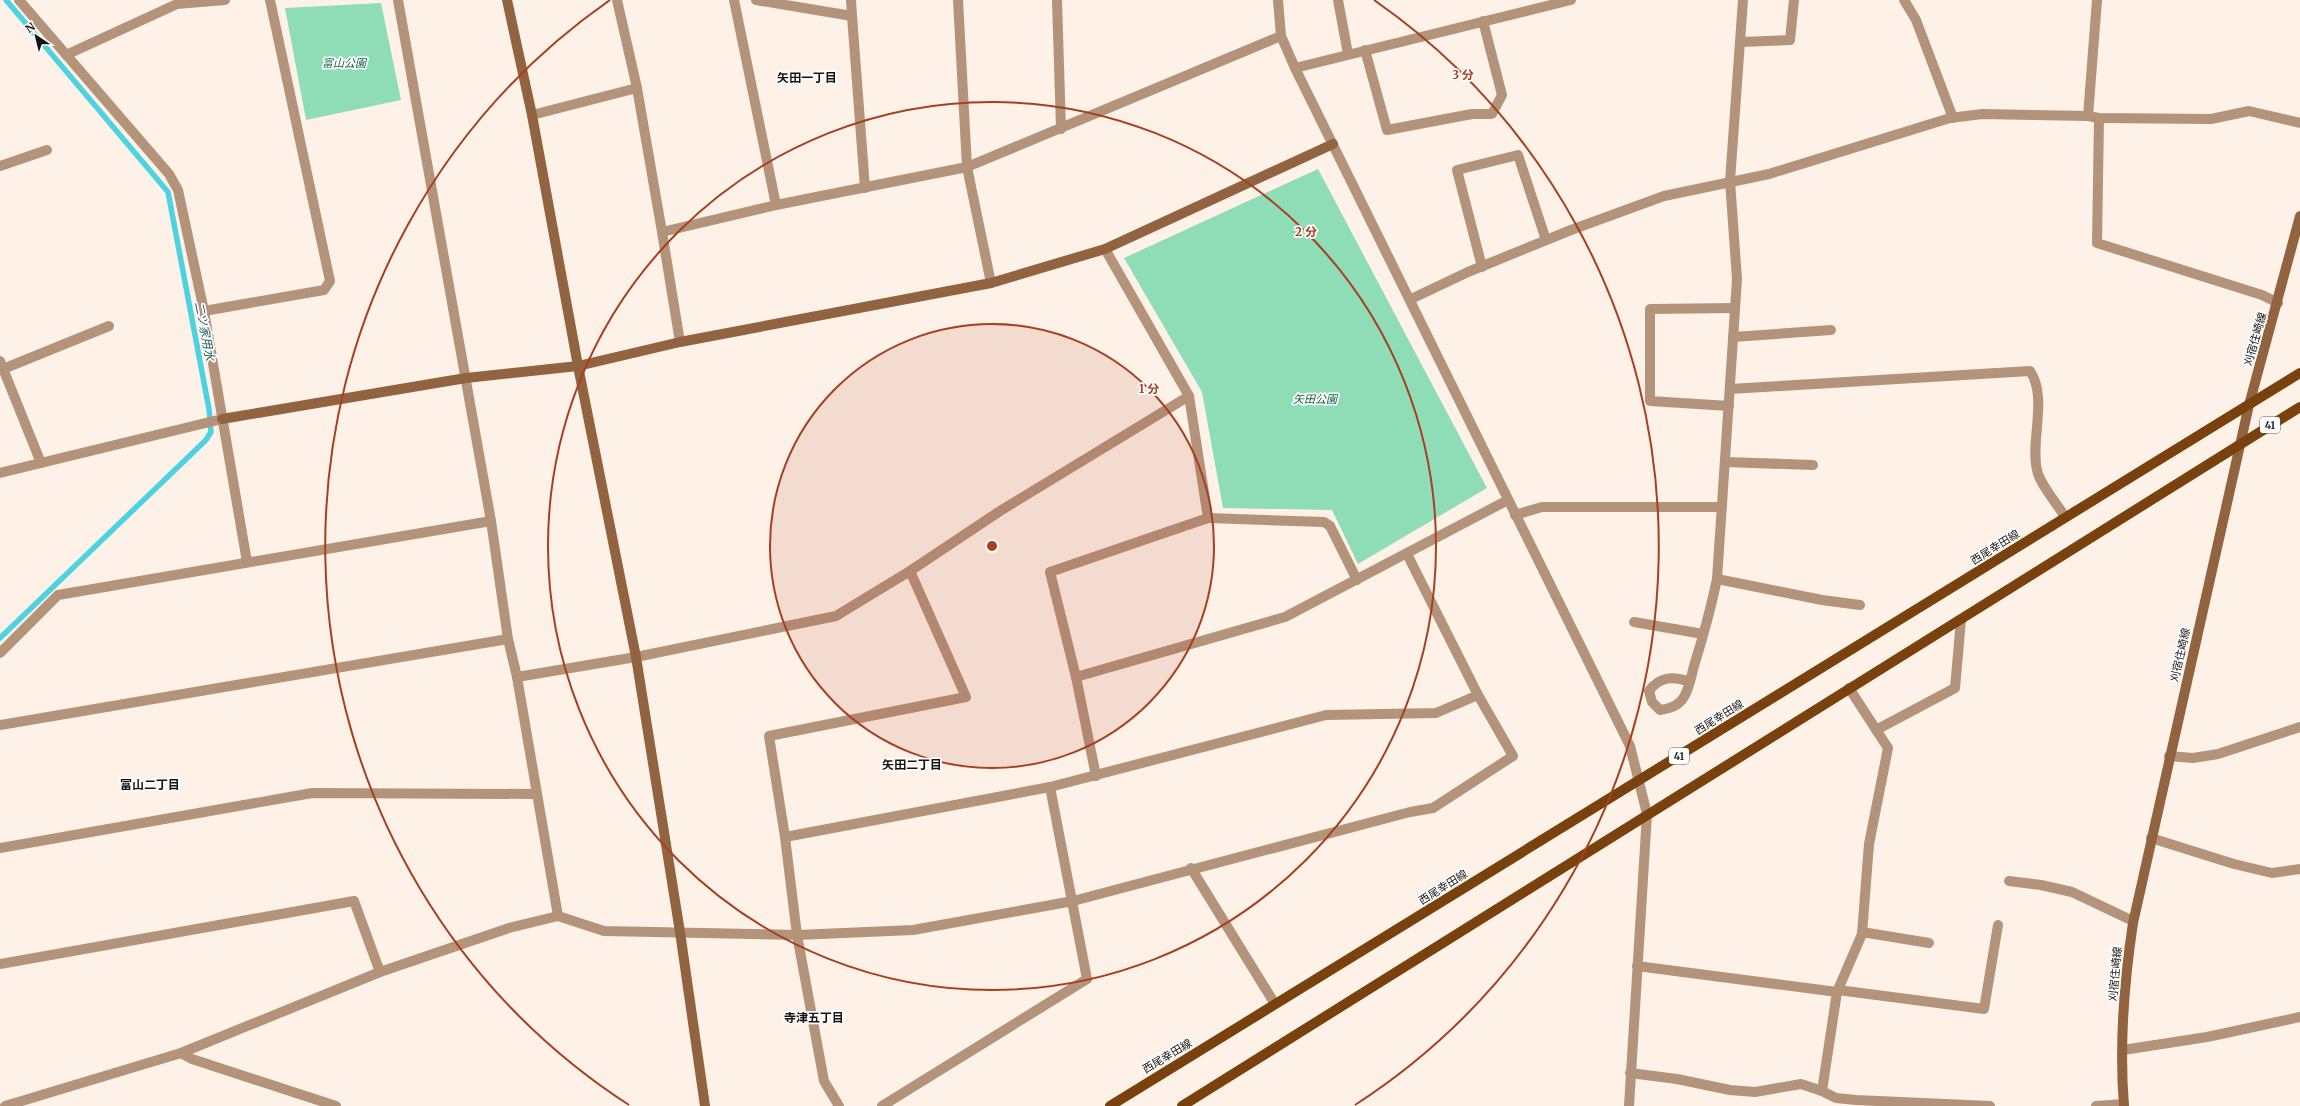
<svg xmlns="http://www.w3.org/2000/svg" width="2300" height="1106" font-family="Merriweather,'Noto Sans JP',serif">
<rect width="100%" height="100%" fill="#fef1e7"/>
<g fill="#8fddb6">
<path d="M381,3L401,100L306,120L285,8Z"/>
<path d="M1318,169L1487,488L1358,564L1332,510L1223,508L1202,392L1124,258Z"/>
</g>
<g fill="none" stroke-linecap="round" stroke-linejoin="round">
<path stroke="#4dd3df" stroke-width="5.5" d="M0,638L206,440L211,432L209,409L168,192L6,0"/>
<g stroke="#b4937b" stroke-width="10">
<path d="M19,0L169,174L178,190L204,311L247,562"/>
<path d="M398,0L491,521L508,639L517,677L558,916"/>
<path d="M617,0L637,88L662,232L776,205L967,167L1281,36"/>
<path d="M734,0L776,205"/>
<path d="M756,0L852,16L851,0"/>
<path d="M958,0L967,167L991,283"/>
<path d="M1057,0L1061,129"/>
<path d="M1278,0L1281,36L1295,68L1630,746L1647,814L1629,1106"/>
<path d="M1338,0L1348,54"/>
<path d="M1904,0L1916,20L1953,118"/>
<path d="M852,16L865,188"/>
<path d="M1740,42L1790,40L1794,0"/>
<path d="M1365,50L1387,130L1472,114H1492L1502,95L1483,21"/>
<path d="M66,55L177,4L225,0"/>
<path d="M1295,68L1571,0"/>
<path d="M532,115L637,88"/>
<path d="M2088,116L2097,0"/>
<path d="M2099,118L2097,243L2262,295L2278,303"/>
<path d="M0,166L47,150"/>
<path d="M662,232L680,342"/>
<path d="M1105,249L1189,396L1208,518L1324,522L1330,526L1357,580"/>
<path d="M1482,267L1457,170L1518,155L1546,240"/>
<path d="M1411,299L1468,272L1571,230L1664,196L1769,174L1950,118L1982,114L2088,116L2099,118L2211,119L2249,111L2300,123"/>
<path d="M204,311L324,290L330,281L270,0"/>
<path d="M1733,337L1831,330"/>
<path d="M0,361L41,463"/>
<path d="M3,369L109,326"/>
<path d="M1730,389L2030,371C2048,397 2030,441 2037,470C2039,483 2058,505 2065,517"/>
<path d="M1729,406L1650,401V309L1735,308"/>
<path d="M1725,462L1813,465"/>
<path d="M0,473L222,419"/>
<path d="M1515,515L1542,507H1722"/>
<path d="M1717,579L1822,600L1860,605"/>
<path d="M1634,622L1703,634"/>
<path d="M0,653L58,595L491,521"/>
<path d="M517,677L636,657L836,616L910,571L1000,511L1189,396"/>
<path d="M1076,677L1050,572L1208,518"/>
<path d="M1690,682C1673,676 1660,676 1649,691L1652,702L1660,710C1668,709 1676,707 1682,700C1689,691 1691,677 1694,666C1703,637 1711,608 1717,579L1737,279L1730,181L1743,0"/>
<path d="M0,725L508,639"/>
<path d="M1876,730L1955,688L1961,620"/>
<path d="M2169,756L2193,758L2218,754L2300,727"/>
<path d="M1096,776L1076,677L1285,617L1508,500"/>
<path d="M785,837L1050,787L1326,715L1436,713L1478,695"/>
<path d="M2151,838L2234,864L2272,873L2300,869"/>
<path d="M0,848L312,793L537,794"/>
<path d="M1191,868L1275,1004"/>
<path d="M2009,881L2041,885L2072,892L2133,921"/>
<path d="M1862,932L1929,943"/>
<path d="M0,964L354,901L380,972"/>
<path d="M1637,966L1837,992L1862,934L1869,844L1888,748L1849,688"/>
<path d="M1838,990L1984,1009L1998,925"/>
<path d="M2123,1050L2207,1037L2300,1017"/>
<path d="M181,1053L192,1059L336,1106"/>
<path d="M1630,1073L1677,1079L1730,1090L1755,1092L1801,1084L1822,1091L1837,992"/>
<path d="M1822,1091L1836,1098L1856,1100L1990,1106"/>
<path d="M5,1106L181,1053L380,972L509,928L558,916L604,931L797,935L913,930L1073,901L1410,812L1433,808L1513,756L1478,695L1407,554"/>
<path d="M839,1106L824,1081L797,935L785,837L769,736L966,697L910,571"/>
<path d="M882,1106L1087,979L1050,787"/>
<path d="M2096,1106L2124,1104"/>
</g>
<g stroke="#926340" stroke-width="10">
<path d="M507,0L532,115L578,366L636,657L680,932L705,1106"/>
<path d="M222,419L466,378L578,366L680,342L991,283L1105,249L1333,144"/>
<path d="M2124,1106C2119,1045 2124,983 2133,923L2249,405L2300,216"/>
</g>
<g stroke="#79410e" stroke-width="10">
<path d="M1110,1106L2300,373"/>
<path d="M1182,1106L2300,407"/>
</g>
</g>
<circle cx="992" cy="546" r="222" fill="#a73f20" fill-opacity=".12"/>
<g fill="none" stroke="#a73f20" stroke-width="2">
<circle cx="992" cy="546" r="222"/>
<circle cx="992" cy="546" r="444"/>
<path d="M629 1105A666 666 0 0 1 610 0M1374 0A666 666 0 0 1 1355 1105"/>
</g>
<g text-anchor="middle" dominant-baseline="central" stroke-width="3.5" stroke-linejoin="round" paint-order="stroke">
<g fill="#fff" stroke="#5d5a58" stroke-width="1">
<rect x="2260" y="417" width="20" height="16" rx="3"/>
<rect x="1669" y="748" width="20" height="16" rx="3"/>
</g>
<g font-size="10" font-weight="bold" fill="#171310">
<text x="2270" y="425">41</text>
<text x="1679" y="756">41</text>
</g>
<g font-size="11" font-style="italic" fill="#135f42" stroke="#fff">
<text x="344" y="63">富山公園</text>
<text x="1315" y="399">矢田公園</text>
</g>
<g font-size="11" fill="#171310" stroke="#fff">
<text transform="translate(2255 339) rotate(-74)">刈宿住崎線</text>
<text transform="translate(1995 547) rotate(-32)">西尾幸田線</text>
<text transform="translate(2180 655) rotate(-77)">刈宿住崎線</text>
<text transform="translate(1719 717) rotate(-32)">西尾幸田線</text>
<text transform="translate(1443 887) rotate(-32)">西尾幸田線</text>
<text transform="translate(2115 974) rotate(-85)">刈宿住崎線</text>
<text transform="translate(1167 1056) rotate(-31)">西尾幸田線</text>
</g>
<g font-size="12" font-weight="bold" fill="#171310" stroke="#fff">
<text x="807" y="77">矢田一丁目</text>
<text x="912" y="764">矢田二丁目</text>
<text x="150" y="784">富山二丁目</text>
<text x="814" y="1017">寺津五丁目</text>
</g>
<g font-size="12" font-style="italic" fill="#275f64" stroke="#fff">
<text transform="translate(205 331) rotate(79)">二ツ家用水</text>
</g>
</g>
<circle cx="992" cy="546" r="6" fill="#a73f20" stroke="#fff" stroke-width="2"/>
<g font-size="12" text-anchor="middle" font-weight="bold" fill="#a73f20" stroke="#fff" stroke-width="3.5" stroke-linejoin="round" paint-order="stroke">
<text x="1463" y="79">3 分</text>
<text x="1306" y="236">2 分</text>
<text x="1149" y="393">1 分</text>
</g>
<g transform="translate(36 36) rotate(325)" stroke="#ffffff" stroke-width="3" paint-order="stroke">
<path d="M0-3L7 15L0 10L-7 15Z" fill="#171310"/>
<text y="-6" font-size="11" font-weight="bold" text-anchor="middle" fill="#171310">N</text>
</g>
</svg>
